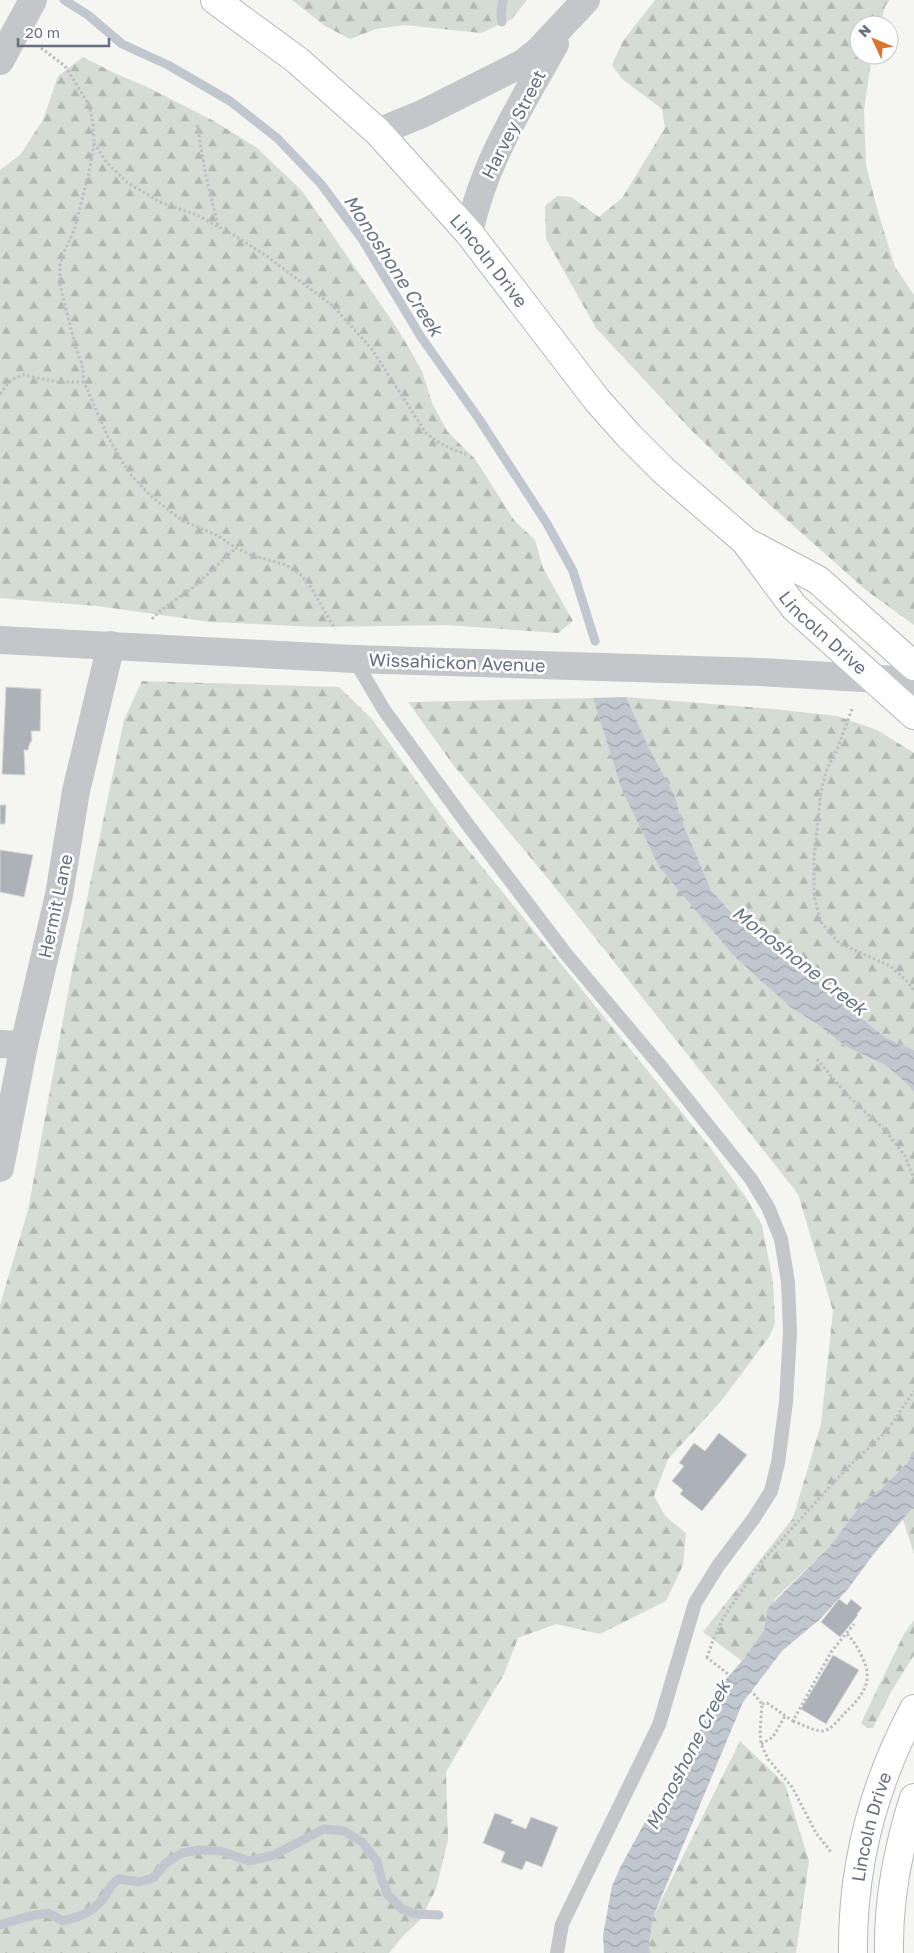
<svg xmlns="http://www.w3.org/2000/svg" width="914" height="1953" font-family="'Golos Text',sans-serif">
<defs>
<pattern id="forest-firs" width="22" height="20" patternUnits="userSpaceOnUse" patternTransform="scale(1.25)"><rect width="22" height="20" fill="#d5dcd3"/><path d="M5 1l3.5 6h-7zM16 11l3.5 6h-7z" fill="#b1b7b1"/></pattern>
<pattern id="water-waves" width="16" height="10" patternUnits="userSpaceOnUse" patternTransform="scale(1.25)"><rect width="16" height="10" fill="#c0c7ce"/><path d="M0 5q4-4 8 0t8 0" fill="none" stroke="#a0a6ad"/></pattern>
</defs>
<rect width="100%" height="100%" fill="#f5f5f2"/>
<g fill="url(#forest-firs)">
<path d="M292,0H527L512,19L481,33L404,25L376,29L350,39L325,26Z"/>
<path d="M655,0H890L885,6L880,25H859V55H872L864,110L866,165L878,212L895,267L914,295V625L867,591L762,498L690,429L596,328L546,239L545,206L557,196L571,197L599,217L622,198L665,128L662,109L622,79L612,65L623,41Z"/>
<path d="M83,57L114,73L145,86L214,121L257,148L302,191L399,331L422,371L432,403L447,431L475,459L514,520L535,540L543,568L573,621L558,633L447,625L318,627L211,622L97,606L0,598V170L20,155L43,120L58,76Z"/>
<path d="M142,681L339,687L372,719L448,825L709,1146L745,1196L762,1225L773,1282L775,1324L769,1337L722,1400L668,1459L654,1496L665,1516L686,1533L683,1565L666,1601L600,1634L556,1624L518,1638L504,1674L446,1772L448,1840L436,1889L421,1919L403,1936L389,1953H0V1305L28,1210L72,971L124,720Z"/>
<path d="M626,697L773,709L837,716L877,730L914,753V1050L886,1038L819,983L781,957L749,930L711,890L681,819L675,796L649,748Z"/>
<path d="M593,698L621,788L659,867L732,954L764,984L793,1009L817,1024L845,1046L887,1066L907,1084L914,1092V1453L907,1463L880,1490L863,1502L830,1546L775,1599L764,1630L742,1661L703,1632L793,1518L821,1424L833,1311L798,1194L550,881L454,766L408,702Z"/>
<path d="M914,1506V1554L903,1519Z"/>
<path d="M914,1620V1655L892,1690L873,1728H867L861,1723L904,1634Z"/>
<path d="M740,1741L785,1784L809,1861L796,1953H650L649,1944L653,1917Z"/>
</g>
<g fill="url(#water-waves)">
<path d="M626,697L649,748L675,796L681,819L711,890L748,930L781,957L819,983L886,1038L914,1050V1092L907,1084L887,1066L845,1046L817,1024L793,1009L764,984L732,954L659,867L621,788L593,698Z"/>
<path d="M914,1453V1506L873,1555L848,1589L819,1620L782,1651L743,1702L653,1917L649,1944L650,1953H604L603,1935L612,1886L621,1866L651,1811L674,1787L682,1772L713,1701L727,1678L742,1661L764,1630L768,1608L830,1546L863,1502L880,1490L907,1463Z"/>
</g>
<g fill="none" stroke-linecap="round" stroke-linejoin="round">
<g stroke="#c0c7ce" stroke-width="9">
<path d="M64,0L88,15L122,44L168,65L230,101L277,138L321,184L362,239L421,337L479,419L546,522L573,571L595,641"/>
<path d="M502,22L501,13L503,0"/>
<path d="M0,1925L26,1917L48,1913L63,1921C80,1916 90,1914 102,1900C110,1891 106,1888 119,1879L139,1882L153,1878L166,1863L182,1853L198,1850L220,1851L249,1861L274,1855L324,1829L344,1831L362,1842L377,1861L381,1877L388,1895L402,1909L415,1914L439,1915"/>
</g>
</g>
<g fill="#adb2b8" stroke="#d6d7d5">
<path d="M6,687L41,689L40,731H31L32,740L29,745L28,750H24L25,775L2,774Z"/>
<path d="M0,805H6L5,824H0Z"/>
<path d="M0,850L33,855L24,897L0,892Z"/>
<path d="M719,1433L747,1455L702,1511L680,1494L683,1490L672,1481L684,1466L679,1463L694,1443L705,1451Z"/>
<path d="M839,1599L847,1605L851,1599L862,1608L857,1614L858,1615L840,1637L821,1622Z"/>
<path d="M833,1655L859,1670L826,1724L801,1709Z"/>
<path d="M495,1813L513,1820L511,1823L526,1829L531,1817L558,1827L542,1867L526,1861L522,1870L501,1862L505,1852L483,1843Z"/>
</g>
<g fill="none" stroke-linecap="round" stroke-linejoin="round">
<g stroke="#b4b7bb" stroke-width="30">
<g id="primary">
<path id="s1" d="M215,0L297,60L378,132L469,233L597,400L629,436L664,471L745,541L794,607L914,715"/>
<path d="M752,545L818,580L914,666"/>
<path id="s2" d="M853,1953C852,1867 874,1784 914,1709"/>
<path d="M889,1953C888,1901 898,1848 914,1798"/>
</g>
</g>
<g stroke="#bdbec1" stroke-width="3" stroke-dasharray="2.5 2.5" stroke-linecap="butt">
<path d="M41,48L65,66L89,105L93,123L94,143L90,168L74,231L65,250L60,265V285L76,349L82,364L84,382L108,437L130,474L153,498L183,521L217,535L236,548L251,555L286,565L300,574L310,586L335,629"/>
<path d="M197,125L206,176L218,226"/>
<path d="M94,143L107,163L128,183L160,202L197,215L237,237L265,255L333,306L371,348L426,433C439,444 450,449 466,454"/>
<path d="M0,394L9,382L15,378L23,375L58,382H84"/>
<path d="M152,619L161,610L196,585L236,548"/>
<path d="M852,709L838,747L827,769L821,791L814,858V896L821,922L839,943L890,966L908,982L914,991"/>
<path d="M817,1059L847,1095L885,1130L905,1156L914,1179"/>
<path d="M706,1657L753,1693L762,1704L760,1732L761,1744L768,1759L792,1787L816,1833L831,1852"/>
<path d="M707,1658L713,1640L723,1618L763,1560L848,1467L887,1431L914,1391"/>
<path d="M762,1704L767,1703L793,1721L831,1652L854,1624"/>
<path d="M793,1721C802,1724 813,1731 823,1731C831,1730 838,1720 844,1714C862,1696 875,1682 862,1657C858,1648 854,1641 847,1634"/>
<path d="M761,1744L773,1737L785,1716"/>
</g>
<path stroke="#c4c6ca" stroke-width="14" d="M354,659L384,710L468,825L566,954L663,1069L751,1179L768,1207L781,1239L788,1282L790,1332L786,1402L778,1463L771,1491L754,1518L718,1566L695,1603L659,1725L562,1924L557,1953"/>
<g stroke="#c4c6ca" stroke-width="28">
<path d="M378,132L422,114L523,63L539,50L586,0"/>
<path d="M469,233C483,164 521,105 555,44"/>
<path d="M0,1044L24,1045"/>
<path d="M0,1168L24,1045L59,895L76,791L111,645"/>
</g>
<path stroke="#c4c6ca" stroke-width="28" d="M0,640L354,659L760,672L914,681"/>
<use href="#primary" stroke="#fff" stroke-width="28"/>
<path stroke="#c4c6ca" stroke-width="28" d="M0,61L33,0"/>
</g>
<g text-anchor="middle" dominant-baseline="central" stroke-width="5" stroke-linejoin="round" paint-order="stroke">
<g font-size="18" fill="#667081" stroke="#fff">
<text transform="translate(513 124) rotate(-63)">Harvey Street</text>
<text stroke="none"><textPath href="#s1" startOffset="380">Lincoln Drive</textPath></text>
<text stroke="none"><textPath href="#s1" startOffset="882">Lincoln Drive</textPath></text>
<text transform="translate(457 662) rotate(2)">Wissahickon Avenue</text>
<text transform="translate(55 906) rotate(-78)">Hermit Lane</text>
<text stroke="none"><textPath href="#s2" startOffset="128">Lincoln Drive</textPath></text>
</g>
<g font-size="19" font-style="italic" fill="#677785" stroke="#fff">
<text transform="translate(394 265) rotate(57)">Monoshone Creek</text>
<text transform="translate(800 960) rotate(38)">Monoshone Creek</text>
<text transform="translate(687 1755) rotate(-63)">Monoshone Creek</text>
</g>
</g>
<g transform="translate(874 40) rotate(314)"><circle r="24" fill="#ffffff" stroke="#c2c6cd"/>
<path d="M0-4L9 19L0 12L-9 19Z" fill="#da752d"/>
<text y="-8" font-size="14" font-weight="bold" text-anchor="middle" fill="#667081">N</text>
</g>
<path d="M18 38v8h91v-8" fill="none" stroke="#667081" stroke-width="2.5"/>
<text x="25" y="38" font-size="15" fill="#667081" stroke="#ffffff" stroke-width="4" paint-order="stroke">20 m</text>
</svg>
